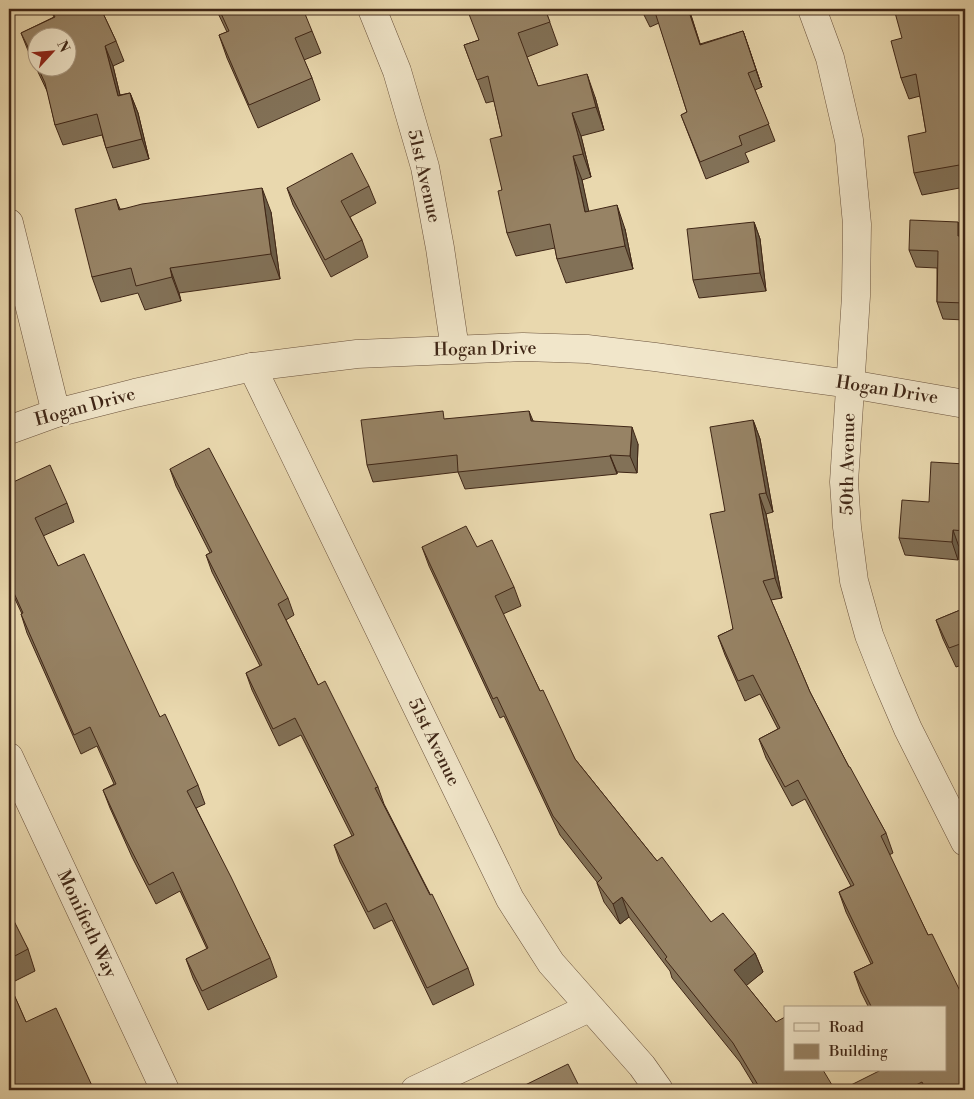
<svg xmlns="http://www.w3.org/2000/svg" width="974" height="1099" font-family="'Libre Bodoni',serif">
<rect width="100%" height="100%" fill="#e9d8ae"/>
<filter id="stains"><feTurbulence type="fractalNoise" baseFrequency=".004" numOctaves="4"/><feColorMatrix values="0 0 0 0 .2 0 0 0 0 .09 0 0 0 0 .02 0 0 0 .5 -.17"/></filter>
<radialGradient id="worn" r=".72"><stop offset=".6" stop-color="#630" stop-opacity="0"/><stop offset="1" stop-color="#630" stop-opacity=".3"/></radialGradient>
<g fill="none" stroke-linecap="round" stroke-linejoin="round">
<g stroke="#6a523c" stroke-width="29">
<g id="minor">
<path d="M372,9L397,71L425,167L440,248L455,349"/>
<path d="M812,9L830,58L849,140L857,224L856,296L844,482L847,527L854,581L869,635L886,678L908,729L965,842"/>
<path d="M9,223L56,413"/>
<path d="M252,367L510,899L551,963L642,1066L659,1090"/>
<path d="M9,430L56,413L135,393L252,367L357,354L523,347L587,349L655,357L850,384L965,404"/>
<path d="M9,757L165,1090"/>
<path d="M415,1090L589,1008"/>
</g>
</g>
<use href="#minor" stroke="#f1e6ca" stroke-width="28"/>
</g>
<g fill="#827157" stroke="#3f2616">
<path d="M50,9H101L116,41L124,61L113,66L120,95L130,93L138,113L149,159L113,168L106,148L102,135L63,145L55,125L48,93L29,53L21,33L54,17Z"/>
<path d="M216,9H271L273,12L312,31L321,53L304,60L312,78L320,100L258,128L227,58L219,35L227,32Z"/>
<path d="M545,9L558,45L527,57L538,86L595,97L604,130L581,136L591,177L582,180L588,211L625,229L633,269L566,283L557,259L555,248L516,256L507,233L502,190V136L494,101L486,103L464,45L479,40Z"/>
<path d="M641,9H690H689L700,44L743,31L762,87L755,90L775,141L745,153L749,162L706,179L681,115L687,112L659,23L650,27Z"/>
<path d="M965,9V187L922,195L914,173L926,132L920,96L909,99L901,78L902,38Z"/>
<path d="M369,186L376,203L350,217L362,240L368,257L331,277L293,205L287,188Z"/>
<path d="M116,199L120,209L271,212L280,279L179,293L181,301L145,310L138,293L101,302L92,277Z"/>
<path d="M754,222L760,239L766,291L699,298L693,280Z"/>
<path d="M964,236H965V320L943,319L937,302V268L916,267L909,250Z"/>
<path d="M446,419L533,421L638,444L637,473L617,472V474L465,489L458,472L373,482L367,465Z"/>
<path d="M753,420L760,439L773,512L766,514L782,598L771,600L810,692L849,767L886,833L893,853L889,855L928,935L965,1001V1090H841L945,1070V1008H869L861,992L854,972L871,964L846,912L839,892L851,886L805,799L792,806L766,758L759,739L778,729L760,694L745,701L725,655L718,636L733,629L725,511Z"/>
<path d="M965,464V547H959L958,560L905,555L899,538L929,502Z"/>
<path d="M170,469L288,598L294,615L286,620L318,685L378,787L384,804L468,968L474,985L433,1005L392,920L374,929L340,862L334,845L352,836L301,735L279,746L252,690L246,673L260,666L212,572L206,555L210,553L176,486Z"/>
<path d="M9,484L67,503L74,522L43,536L58,566L160,717L198,785L205,804L196,808L270,958L277,977L208,1010L193,978L186,959L207,949L180,891L156,904L132,857L110,808L103,790L114,784L97,746L81,754L27,633L21,614H22L9,586Z"/>
<path d="M422,547H477L514,587L521,606L503,614L540,691L575,759L657,861L711,922L755,953L763,972L746,985L776,1022L835,1090H757L740,1062L672,978L670,971L629,917L620,924L604,902L597,883V882L560,835L504,716L500,718L429,566Z"/>
<path d="M965,608V664L956,667L943,639L936,620Z"/>
<path d="M9,916L28,949L35,971L9,984L26,1022L9,1090Z"/>
</g>
<g fill="#6a5c47" stroke="#3f2616">
<path d="M688,9H689L706,62L700,45Z"/>
<path d="M743,31L749,48L762,87L756,70Z"/>
<path d="M105,46L113,66L125,116L118,96Z"/>
<path d="M587,74L595,97L604,130L596,107Z"/>
<path d="M130,93L138,113L149,159L142,139Z"/>
<path d="M572,113L581,136L591,177L583,154Z"/>
<path d="M573,156L582,180L594,235L585,212Z"/>
<path d="M262,188L271,212L280,279L271,254Z"/>
<path d="M617,205L625,229L633,269L625,246Z"/>
<path d="M754,222L760,239L766,291L760,273Z"/>
<path d="M958,222L964,239L958,236Z"/>
<path d="M170,268L179,293L181,301L172,277Z"/>
<path d="M529,411L536,428L531,421Z"/>
<path d="M753,420L760,439L773,512L766,493Z"/>
<path d="M632,427L638,444L637,473L630,456Z"/>
<path d="M610,455L617,472V474L610,456Z"/>
<path d="M759,494L766,514L782,598L775,578Z"/>
<path d="M953,530L959,547L958,560L952,542Z"/>
<path d="M622,897L629,917L620,924L613,904Z"/>
<path d="M755,953L763,972L741,990L734,970Z"/>
</g>
<g fill="#978365" stroke="#3f2616">
<path d="M51,9H101L116,41L105,46L118,96L130,93L142,139L106,148L97,114L55,125L45,83L38,68H68V38H38V67L21,33L55,17Z"/>
<path d="M219,9H271L273,12L280,9H303L312,31L295,38L312,78L249,105L219,35L229,31Z"/>
<path d="M467,9H545L550,22L518,33L538,86L587,74L596,107L572,113L583,154L573,156L585,212L617,205L625,246L557,259L550,224L507,233L498,191L502,190L490,139L502,136L488,76L477,80L464,45L479,40Z"/>
<path d="M654,9H688L700,45L743,31L756,70L748,73L769,124L739,136L742,145L700,162L681,115L687,112Z"/>
<path d="M894,9H965V164L914,173L908,136L926,132L916,74L901,78L891,41L902,38Z"/>
<path d="M352,153L369,186L341,201L362,240L325,260L287,188Z"/>
<path d="M262,188L271,254L170,268L172,277L136,286L131,268L92,277L75,209L116,199L119,210L142,204Z"/>
<path d="M910,220L958,222V236H965V303L937,302L938,251L909,250Z"/>
<path d="M754,222L760,273L693,280L687,229Z"/>
<path d="M443,411L444,419L529,411L531,421L632,427L630,456L610,455V456L458,472L457,455L367,465L361,420Z"/>
<path d="M753,420L766,493L759,494L775,578L763,581L810,692L849,767H850L886,833L881,836L928,935L932,934L965,1001V1063L963,1064L965,1070V1090H926L922,1082L906,1090H841L881,1070H945V1008H872L854,972L873,963L839,892L854,885L798,780L785,787L759,739L780,728L753,675L738,681L718,636L733,629L710,514L725,511L710,427Z"/>
<path d="M209,448L288,598L278,604L318,685L325,681L378,787L375,788L430,895L432,894L468,968L427,988L386,903L368,912L334,845L354,835L295,718L273,729L246,673L262,665L206,555L212,552L170,469Z"/>
<path d="M931,462L965,464V531L953,530L952,542L899,538L902,500L929,502Z"/>
<path d="M50,465L67,503L35,518L58,566L84,554L160,717L165,714L198,785L187,791L231,877L270,958L202,991L186,959L208,948L173,872L149,885L125,838L103,790L116,784L90,727L74,735L21,614L23,613L9,582V484Z"/>
<path d="M466,526L477,547L492,540L514,587L495,596L540,691L543,690L575,759L657,861L662,857L711,922L723,913L755,953L734,970L776,1022L785,1017V1070H823L835,1090H761L733,1043L665,959L667,957L622,897L613,904L597,883L602,878L553,816L497,697L493,699L422,547Z"/>
<path d="M965,608V657L960,644L949,648L936,620Z"/>
<path d="M11,915L28,949L9,959V916Z"/>
<path d="M9,983L26,1022L56,1008L94,1090H9Z"/>
<path d="M568,1064L581,1090H515Z"/>
</g>
<g text-anchor="middle" dominant-baseline="central" stroke-width="4.5" stroke-linejoin="round" paint-order="stroke">
<g font-size="18" fill="#3f2616" stroke="#f1e6ca">
<text transform="translate(424 176) rotate(77)">51st Avenue</text>
<text transform="translate(485 349) rotate(-1)">Hogan Drive</text>
<text transform="translate(887 390) rotate(9)">Hogan Drive</text>
<text transform="translate(85 407) rotate(-15)">Hogan Drive</text>
<text transform="translate(848 464) rotate(-89)">50th Avenue</text>
<text transform="translate(434 742) rotate(64)">51st Avenue</text>
<text transform="translate(87 924) rotate(65)">Monifieth Way</text>
</g>
</g>
<rect width="974" height="1099" fill="none" stroke="#e9d8ae" stroke-width="30"/>
<rect x="10" y="10" width="954" height="1079" fill="none" stroke="#3f2616" stroke-width="2.5"/>
<rect x="15" y="15" width="944" height="1069" fill="none" stroke="#3f2616"/>
<rect x="784" y="1006" width="162" height="65" fill="#f1e6ca" stroke="#aa9982"/>
<rect x="794" y="1023" width="25" height="8" fill="#f1e6ca" stroke="#aa9982"/>
<text x="829" y="1032" font-size="15" fill="#3f2616">Road</text>
<rect x="794" y="1044" width="25" height="15" fill="#978365" stroke="#aa9982"/>
<text x="829" y="1056" font-size="15" fill="#3f2616">Building</text>
<g transform="translate(52 52) rotate(64)"><circle r="24" fill="#f1e6ca" stroke="#aa9982"/>
<path d="M0-4L9 19L0 12L-9 19Z" fill="#8f2418"/>
<text y="-8" font-size="14" font-weight="bold" text-anchor="middle" fill="#3f2616">N</text>
</g>
<rect width="100%" height="100%" filter="url(#stains)"/>
<rect width="100%" height="100%" fill="url(#worn)"/>
</svg>
